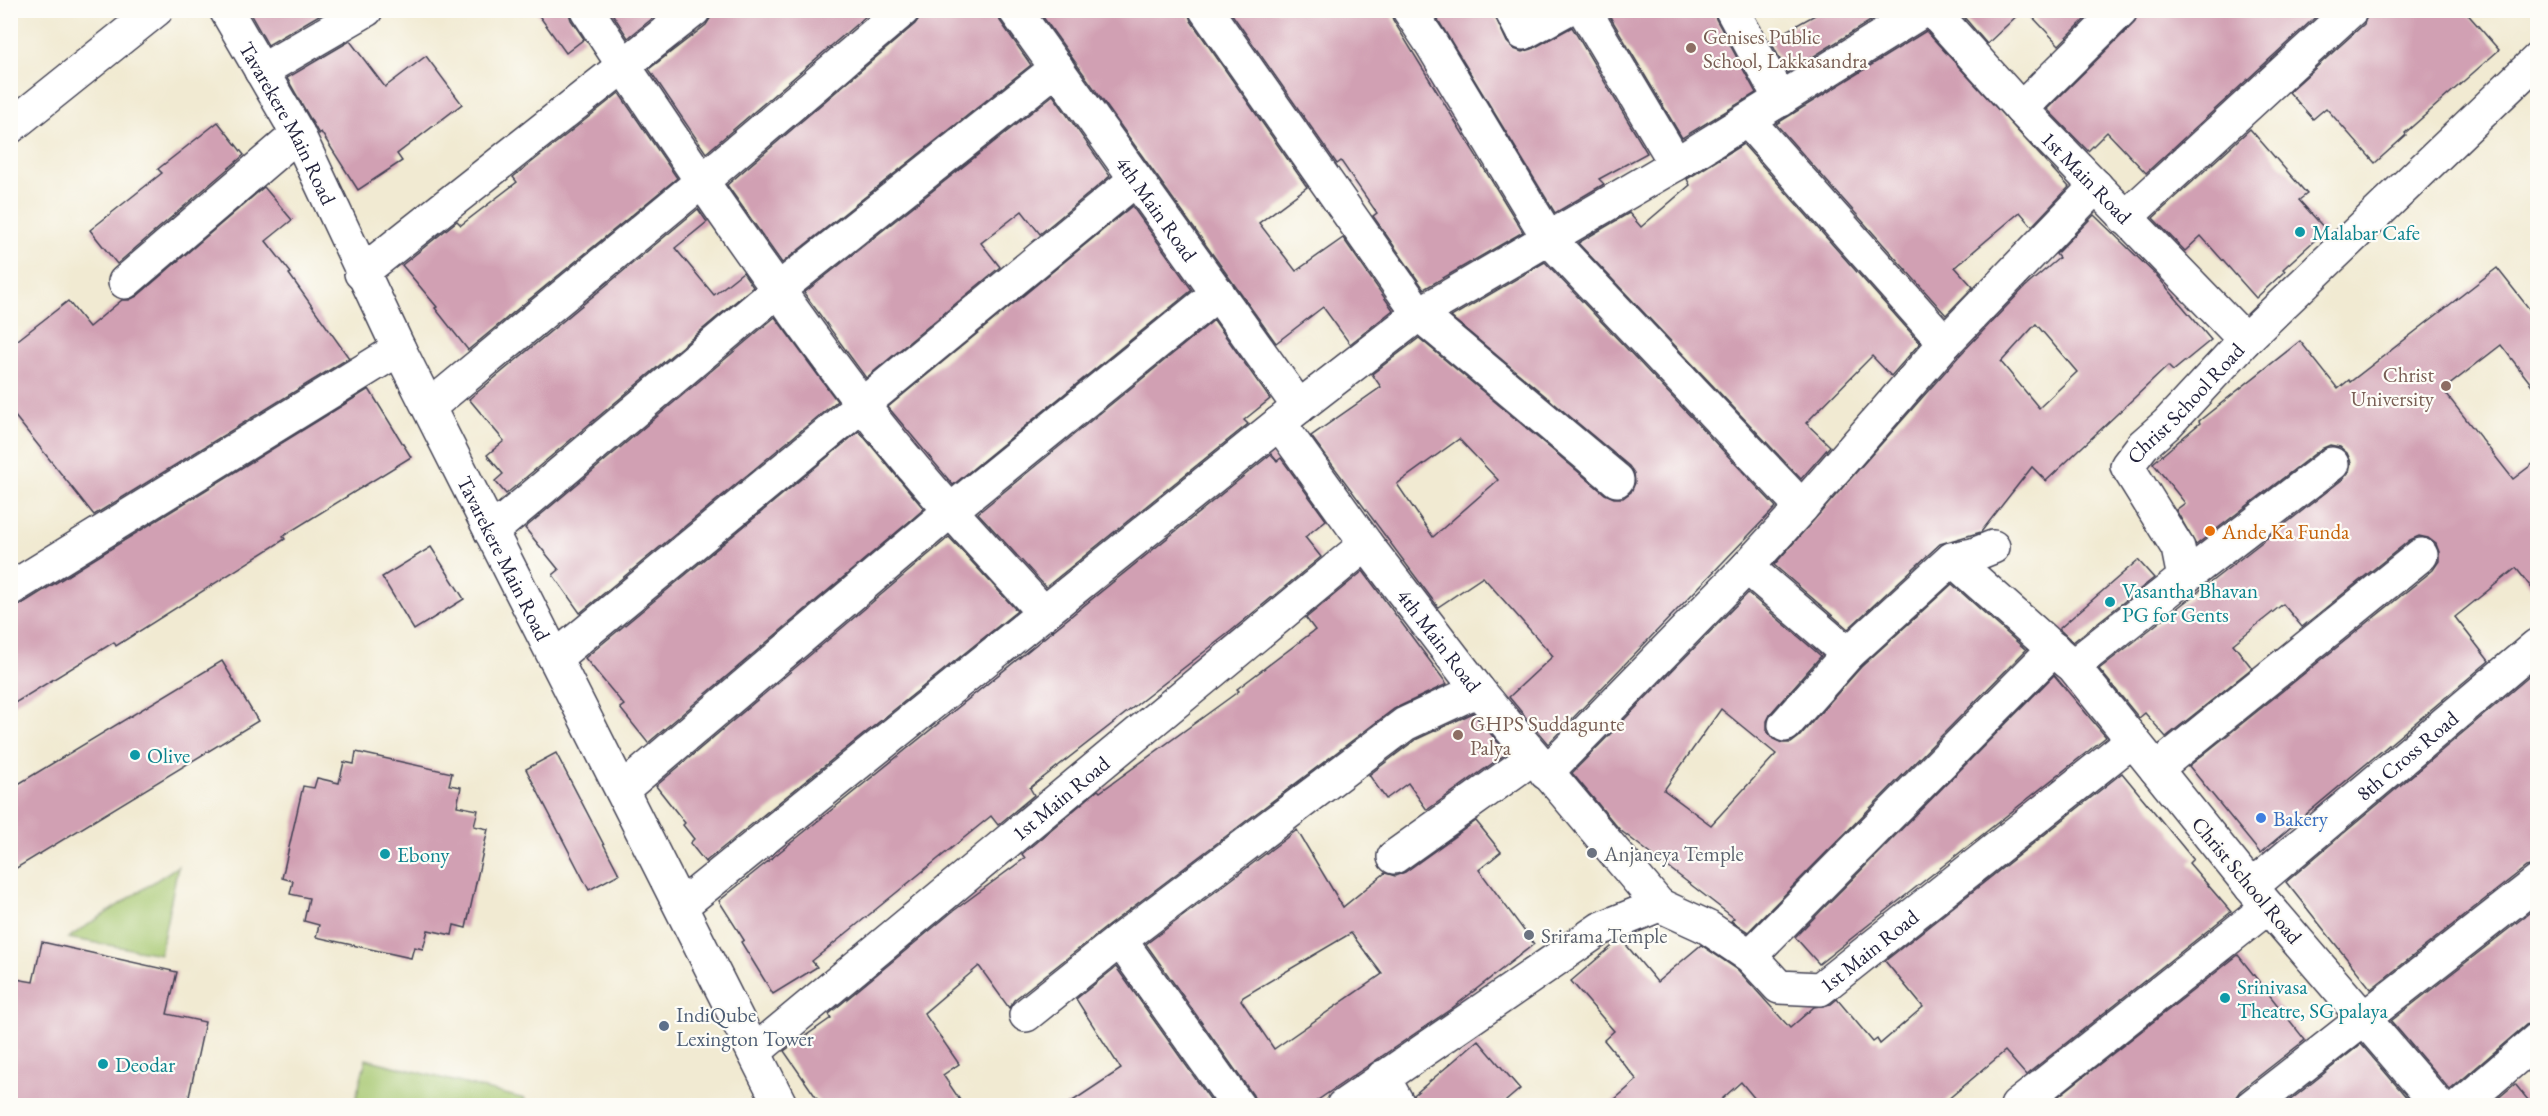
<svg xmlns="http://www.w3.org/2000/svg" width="2548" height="1116" font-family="'EB Garamond',serif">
<rect width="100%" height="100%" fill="#fdfcf7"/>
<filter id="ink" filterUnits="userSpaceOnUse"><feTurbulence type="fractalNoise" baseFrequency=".0167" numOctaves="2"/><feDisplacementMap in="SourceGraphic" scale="12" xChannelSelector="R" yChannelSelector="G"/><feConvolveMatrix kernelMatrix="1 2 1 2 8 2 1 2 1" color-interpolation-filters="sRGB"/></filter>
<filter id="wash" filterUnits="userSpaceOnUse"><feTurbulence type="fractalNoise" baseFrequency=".008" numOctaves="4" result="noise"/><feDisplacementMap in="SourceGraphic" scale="24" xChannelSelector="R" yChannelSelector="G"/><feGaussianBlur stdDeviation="1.35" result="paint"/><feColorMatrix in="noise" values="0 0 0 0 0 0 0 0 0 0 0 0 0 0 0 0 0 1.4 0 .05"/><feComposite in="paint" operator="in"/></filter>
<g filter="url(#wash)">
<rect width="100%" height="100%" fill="#f1ead2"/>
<g fill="#a6c76f" stroke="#647455" stroke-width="1.5">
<path d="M178,866L160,954L68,938Z"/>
<path d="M366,1059L525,1099L523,1105H354Z"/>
</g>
<g id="blocks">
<g fill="#d1a0b3" fill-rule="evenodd">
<path d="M248,10H326V11L268,45Z"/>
<path d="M535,10H568L571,20L584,39L566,53Z"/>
<path d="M610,10H663L628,38Z"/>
<path d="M712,10H873L706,153L649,69L706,25L711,17Z"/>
<path d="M921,10H996L1000,21L1031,65L782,263L727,185L915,24L920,17Z"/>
<path d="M1038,10H1187L1191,21L1307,187L1259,223L1296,271L1343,238L1393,310L1350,344L1323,307L1276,343Z"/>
<path d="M1229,10H1390L1393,20L1523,232L1424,289L1373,216L1377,213L1341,161L1337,164Z"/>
<path d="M1432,10H1492L1507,42L1514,49L1522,52L1532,49L1572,27L1647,153L1599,179L1604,184L1555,213Z"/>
<path d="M1606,10H1713L1716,19L1756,93L1682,138Z"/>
<path d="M1824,10H1888L1787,73L1770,40Z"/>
<path d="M1958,10H2023L1987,44Z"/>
<path d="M2026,10H2094L2059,45Z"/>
<path d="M2139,10H2323L2146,173L2107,132L2088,151L2047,109L2134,23Z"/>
<path d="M2369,10H2464L2499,50L2405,133L2406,135L2375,163L2326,108L2313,119L2289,92L2364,24Z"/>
<path d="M1926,31L2069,187L2032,226L2020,212L1955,267L1973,287L1946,315L1776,124Z"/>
<path d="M350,41L385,87L426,56L462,104L397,154L402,161L358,190L321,132L319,134L287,78Z"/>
<path d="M619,93L677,178L468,350L435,308L437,307L402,265L457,221L461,225L517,182L513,177Z"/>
<path d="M1053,95L1110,176L1040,234L1022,211L981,243L1000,267L866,378L804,293Z"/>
<path d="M218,122L244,155L117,264L90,230L162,173L158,169Z"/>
<path d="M2250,129L2307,194L2299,200L2326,230L2283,269L2285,271L2256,298L2201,236L2185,251L2153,218Z"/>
<path d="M1743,144L1920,343L1891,376L1872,356L1806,423L1830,446L1801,479L1578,243L1629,213L1641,227L1690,185L1687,179Z"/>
<path d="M264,187L292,220L266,241L291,273L289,274L349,358L94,515L10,410V346L68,301L89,327L122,300H129L137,296Z"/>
<path d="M1132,206L1192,290L953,485L888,407Z"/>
<path d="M698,209L707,222L675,248L714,295L743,272L753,287L506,494L495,481L503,474L487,455L504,441L469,399Z"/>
<path d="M2094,215L2157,276L2211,340L2173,371L2168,366L2046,481L2032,467L1981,532L1940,544L1848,629L1774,565L1959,356L2025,287L2059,258L2056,254ZM2036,324L2077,372L2039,408L2001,362Z"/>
<path d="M1545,262L1776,507L1548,744L1509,697L1553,656L1483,577L1438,607L1311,436L1381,387L1372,374L1419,338L1605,494L1614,498H1623L1631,492L1635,483L1634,473L1629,466L1451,317ZM1459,439L1498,480L1433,537L1397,484Z"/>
<path d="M2497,268L2538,320V393L2501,345L2443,390L2513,479L2538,460V596L2516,568L2455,617L2489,661L2260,853L2189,766L2433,570L2439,561V552L2436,544L2428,538L2419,536L2410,540L2302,627L2283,604L2233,644L2252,668L2166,737L2145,713L2139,718L2099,669L2343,479L2349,472L2351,462L2347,453L2340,447L2330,445L2321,449L2196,545L2176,510L2185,503L2153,463L2200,423L2199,421L2300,341L2338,389L2349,380L2350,382Z"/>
<path d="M775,317L837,401L580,613L553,575L559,570L525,528Z"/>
<path d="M1214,320L1270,399L1244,420L1248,424L1046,587L978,513Z"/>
<path d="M369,389L411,457L283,536L285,539L116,646L114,642L10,706V608L20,605Z"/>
<path d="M859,431L924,509L648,743L620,708L624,705L585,658Z"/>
<path d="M1271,454L1277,461L1281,458L1326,520L1305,537L1321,557L1231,631L1030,788L1034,795L998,825L991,816L812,961L817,967L773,994L741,942L744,940L719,901Z"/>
<path d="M949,537L1017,611L705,862L690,843L694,839L683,825L685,823L656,786Z"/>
<path d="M431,547L464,599L414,630L382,577Z"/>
<path d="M2138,560L2154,578L2073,642L2059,629Z"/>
<path d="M1363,571L1447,684L1394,709L1109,925L1014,1000L1009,1008L979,966L924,1013L959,1064L943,1075L964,1106H822L784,1051L831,1018L829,1014L952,912L1025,858L1022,854L1098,790L1100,792L1239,691L1237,689L1315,630L1306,618Z"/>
<path d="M1952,584L2026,650L1748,932L1731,921L1734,918L1620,830L1572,773L1748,593L1821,656L1771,713L1767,721V731L1773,739L1782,743H1791L1799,737L1861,667ZM1721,709L1776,754L1711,825L1664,790Z"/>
<path d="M222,661L258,721L10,872V789Z"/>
<path d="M2538,669V864L2526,867L2371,989L2286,882Z"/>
<path d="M2054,675L2106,737L1819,964L1795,937Z"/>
<path d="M1473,713L1507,753L1427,810L1408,783L1386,799L1369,775L1415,740Z"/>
<path d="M356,752L452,773L449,785L461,787L457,806L478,810L474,826L488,829L466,928L454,925L452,935L428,930L423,949L414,947L411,958L316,937L319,925L304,921L309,898L290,894L293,881L282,878L303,786L314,788L317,778L339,783L344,762L354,764Z"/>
<path d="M556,753L619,874L589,890L526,769Z"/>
<path d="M2122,773L2193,859L2189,863L2231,912L2026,1075L2005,1051L1940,1106H1761L1741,1082L1714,1106H1607L1637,1080L1604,1040L1614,1031L1571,981L1617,942L1622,940L1657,982L1701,945L1738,970L1790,1028L1814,1007L1831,1004L1837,999L1873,1042L1877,1039L1880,1044L1923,1007L1885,961Z"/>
<path d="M1476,821L1501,852L1479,870L1534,944L1451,1009L1309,1106H1257L1253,1095L1146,944L1297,830L1343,907L1385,873L1395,876L1405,872ZM1351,933L1382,974L1274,1049L1241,1000L1243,997Z"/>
<path d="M2538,906V1019L2526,1025L2450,1090L2391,1021Z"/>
<path d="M42,942L177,972L167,1014L205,1022L187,1106H10V978L33,982Z"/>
<path d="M2238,955L2305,1040L2240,1091L2235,1098L2234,1106H2052L2050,1103Z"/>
<path d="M1116,967L1215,1106H1065L1121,1069L1076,999Z"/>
<path d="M1478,1040L1520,1089L1500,1106H1418L1414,1095Z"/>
<path d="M2361,1044L2414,1106H2283Z"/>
<path d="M2515,1084L2533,1106H2489Z"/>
</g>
</g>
</g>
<g filter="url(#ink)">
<use href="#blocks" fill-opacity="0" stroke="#414052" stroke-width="1.5"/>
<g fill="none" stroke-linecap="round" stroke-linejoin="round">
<g stroke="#414052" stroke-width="36">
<g id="street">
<path d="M587,10C675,144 766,277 862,404C918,478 982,545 1044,613"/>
<path id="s1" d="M1015,10L1299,407"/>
<path d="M1206,10L1419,314L1617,480"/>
<path d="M1409,10L1431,43L1549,239L1802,507"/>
<path d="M1511,10L1523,33L1565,10"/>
<path d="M1584,10L1676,164"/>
<path d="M1732,10L1781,100"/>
<path d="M261,71L366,10"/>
<path d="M2021,109L2121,10"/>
<path d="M1748,121L1945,343"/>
<path d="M10,127L156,10"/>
<path d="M2125,218L2351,10"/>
<path d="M361,273L694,10"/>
<path d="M125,282L298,134"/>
<path d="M429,407L701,182L903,10"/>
<path id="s2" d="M1279,423L1366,544L1478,690L1659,905"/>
<path d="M491,532L779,289L1057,68"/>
<path d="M1952,559L1973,555L1993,547"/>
<path d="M1747,567L1848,654"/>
<path d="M2184,578L2332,464"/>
<path d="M10,589L399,349"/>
<path d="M555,658L1136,179"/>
<path d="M1785,725L1848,654L1952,559L2069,663"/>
<path d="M2156,769L2421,555"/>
<path d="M1546,773L1747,567L1802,507L1945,343L2096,186"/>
<path d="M622,790L950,511L1218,293"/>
<path d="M1394,857L1534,757"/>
<path id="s3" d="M2251,887L2536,646"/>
<path d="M681,906L1299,407L1419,314L1676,164L1924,10"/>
<path d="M1120,940L1238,1106"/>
<path d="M1750,956L2054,649"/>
<path d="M1026,1015L1120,940L1405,724L1478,690"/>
<path id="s4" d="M754,1052L1366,544"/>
<path d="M1383,1077L1399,1106"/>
<path d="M2017,1106L2268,907"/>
<path d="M2252,1106L2538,882"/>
<path d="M2460,1106L2538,1039"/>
</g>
</g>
<g stroke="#414052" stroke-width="36">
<g id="secondary">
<path id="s5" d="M226,10L298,134L399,349L781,1106"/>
<path id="s6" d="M1932,10L2021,109L2245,340"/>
<path id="s7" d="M1343,1106L1600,929L1659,905L1707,927L1750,956L1779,987L1820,989L2133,740"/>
<path id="s8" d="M2439,1106L2251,887L2073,666L2184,578L2178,548L2127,466L2143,445L2167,424L2245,340L2538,59"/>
</g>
</g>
<use href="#street" stroke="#fff" stroke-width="33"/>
<use href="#secondary" stroke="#fff" stroke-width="33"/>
</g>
</g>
<g fill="#8d6e63" stroke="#fdfcf7" stroke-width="2">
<circle cx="1691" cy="48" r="6"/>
<circle cx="2446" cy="386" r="6"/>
<circle cx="1458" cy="735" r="6"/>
</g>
<g fill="#0f9aa8" stroke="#fdfcf7" stroke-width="2">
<circle cx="2300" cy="232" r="6"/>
<circle cx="2110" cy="602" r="6"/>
<circle cx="135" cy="755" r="6"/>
<circle cx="385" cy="854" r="6"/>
<circle cx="2225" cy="998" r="6"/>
<circle cx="103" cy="1064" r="6"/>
</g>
<circle fill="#e8710a" stroke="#fdfcf7" stroke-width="2" cx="2210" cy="531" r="6"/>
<circle fill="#3f7fe0" stroke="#fdfcf7" stroke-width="2" cx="2261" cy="818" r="6"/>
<g fill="#6b7280" stroke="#fdfcf7" stroke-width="2">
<circle cx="1592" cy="853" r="6"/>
<circle cx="1529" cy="935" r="6"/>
</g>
<circle fill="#5c6f8a" stroke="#fdfcf7" stroke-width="2" cx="664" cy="1026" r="6"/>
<g text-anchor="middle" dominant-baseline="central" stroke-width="4.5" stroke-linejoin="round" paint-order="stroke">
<g font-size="21" fill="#785e54" stroke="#fdfcf7" text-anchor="start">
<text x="1703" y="36">Genises Public<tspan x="1703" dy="24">School, Lakkasandra</tspan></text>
<text x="2434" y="374" text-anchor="end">Christ<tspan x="2434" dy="24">University</tspan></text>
<text x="1470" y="723">GHPS Suddagunte<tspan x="1470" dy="24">Palya</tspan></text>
</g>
<g font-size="21" fill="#22223b" stroke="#fdfcf7">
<text stroke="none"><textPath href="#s5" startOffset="129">Tavarekere Main Road</textPath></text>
<text stroke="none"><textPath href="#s6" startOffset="228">1st Main Road</textPath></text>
<text stroke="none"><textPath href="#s1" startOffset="244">4th Main Road</textPath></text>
<text stroke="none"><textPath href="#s8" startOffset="927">Christ School Road</textPath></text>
<text stroke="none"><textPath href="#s5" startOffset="615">Tavarekere Main Road</textPath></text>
<text stroke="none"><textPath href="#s2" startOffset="270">4th Main Road</textPath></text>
<text stroke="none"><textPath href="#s3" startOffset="204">8th Cross Road</textPath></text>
<text stroke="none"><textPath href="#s4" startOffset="398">1st Main Road</textPath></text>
<text transform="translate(2247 880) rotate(50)">Christ School Road</text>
<text stroke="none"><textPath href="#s7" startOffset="626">1st Main Road</textPath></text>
</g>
<g font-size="21" fill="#0d838f" stroke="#fdfcf7" text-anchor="start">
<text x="2312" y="232">Malabar Cafe</text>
<text x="2122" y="590">Vasantha Bhavan<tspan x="2122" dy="24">PG for Gents</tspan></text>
<text x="147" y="755">Olive</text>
<text x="397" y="854">Ebony</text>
<text x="2237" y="986">Srinivasa<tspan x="2237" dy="24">Theatre, SG palaya</tspan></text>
<text x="115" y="1064">Deodar</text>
</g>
<g font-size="21" fill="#c56008" stroke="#fdfcf7" text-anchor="start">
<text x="2222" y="531">Ande Ka Funda</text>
</g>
<g font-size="21" fill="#366cbe" stroke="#fdfcf7" text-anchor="start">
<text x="2273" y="818">Bakery</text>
</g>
<g font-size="21" fill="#5b616d" stroke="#fdfcf7" text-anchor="start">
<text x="1604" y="853">Anjaneya Temple</text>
<text x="1541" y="935">Srirama Temple</text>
</g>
<g font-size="21" fill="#4e5e75" stroke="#fdfcf7" text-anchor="start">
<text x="676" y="1014">IndiQube<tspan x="676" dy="24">Lexington Tower</tspan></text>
</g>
</g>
<rect width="2548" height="1116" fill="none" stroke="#fdfcf7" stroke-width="36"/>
</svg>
